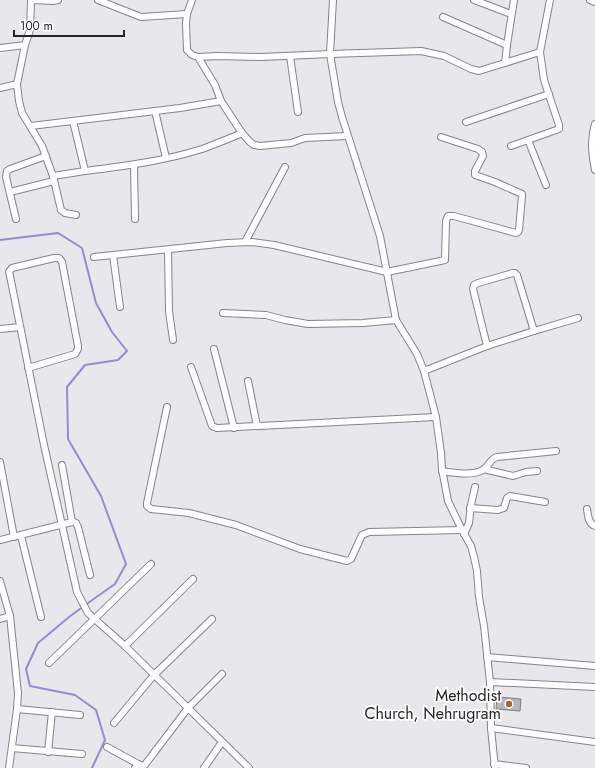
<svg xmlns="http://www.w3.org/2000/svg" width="595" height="768" font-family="Jost,sans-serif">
<rect width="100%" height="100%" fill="#e8e8ec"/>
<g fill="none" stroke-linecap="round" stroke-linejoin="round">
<path stroke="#948bd0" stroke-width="2" d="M0,240L58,233L82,248L96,303L112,332L127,351L118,360L85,365L67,387L68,439L101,496L126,564L115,584L95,598L69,617L38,643L26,669L30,686L75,695L96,710L105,740L92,768"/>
</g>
<path fill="#b8b7bc" stroke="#7b7b7f" d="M497,697L521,699L520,711L496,709Z"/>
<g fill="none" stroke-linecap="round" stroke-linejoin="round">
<g stroke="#858488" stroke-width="8">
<g id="minor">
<path d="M32,0L53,1L58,0"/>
<path d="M98,0L141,17L187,14"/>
<path d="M192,0L187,14L186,23L187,50L192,55L198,57L218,56L261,57L330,54L421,51L444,56L471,69L479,71L540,52"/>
<path d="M333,0L330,54L338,102L342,117L380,236L396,320L417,354L424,371L436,417L441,453L442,469L448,501L462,530L471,546L474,557L477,571L479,597L484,626L490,682L491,728L495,768"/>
<path d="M474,0L511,14"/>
<path d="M590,0L595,2"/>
<path d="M443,17L507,45"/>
<path d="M0,48L25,45"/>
<path d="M290,56L298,112"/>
<path d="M198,57L215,85L221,101L242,133L250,142L254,145L260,146L291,143L305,138L347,136"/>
<path d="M505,63L507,45L514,0"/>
<path d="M17,84L19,101L22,113L42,146L53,176L85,171L73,121"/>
<path d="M0,88L17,84L25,45L30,30L31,0"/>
<path d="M155,111L166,158"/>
<path d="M466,122L549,94"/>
<path d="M595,124C590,140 592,154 595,170"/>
<path d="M31,126L180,108L221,101"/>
<path d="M528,140L546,185"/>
<path d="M511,146L559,129V125L544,80L540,52L550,0"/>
<path d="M134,165L135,219"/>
<path d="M85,171C124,166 164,161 202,149C215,144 229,139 242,133"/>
<path d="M53,176L61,210L65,213L76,215"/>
<path d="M10,192L54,181"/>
<path d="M16,219L6,177L7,171L10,169L46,156"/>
<path d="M245,242L285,167"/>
<path d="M168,250L169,311L173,340"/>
<path d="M113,255L120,307"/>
<path d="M94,257L227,243L252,242L274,245L387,272L445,260L446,221L448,216H454L516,233L518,232L519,230L522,196V194L495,182L475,175V171L483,156L482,152L478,149L441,137"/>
<path d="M223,313L266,315L285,320L308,324L363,323L396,320"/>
<path d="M0,329L20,327"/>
<path d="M487,346L473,289L474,285L478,283L513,273H515L517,275L534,331"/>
<path d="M214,349L234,428"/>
<path d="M191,367L212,426L217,428L436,417"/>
<path d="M28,368L75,354L78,349V346L62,262L59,258H54L12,268L9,272L10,276L44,445L77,592L88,613L125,646L249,768"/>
<path d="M424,371L487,346L534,331L578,318"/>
<path d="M248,381L257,426"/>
<path d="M167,407L147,503V506L151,509L189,513L236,525L300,549L347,561L351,559L362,535L369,532L462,530"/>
<path d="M0,462L14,537"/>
<path d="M484,469L513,476L526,472L537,471"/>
<path d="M442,471C454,473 472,476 483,470C489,466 490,459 497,457L556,451"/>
<path d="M470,508L498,510L504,508L507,498L510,496L545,502"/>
<path d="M587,509C588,515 588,524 595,526"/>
<path d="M72,521L76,523L78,527L90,575"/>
<path d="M464,534L469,523L471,505L475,487"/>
<path d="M21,536L41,617"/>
<path d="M0,540L72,522L62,465"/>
<path d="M0,581L10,616L0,619"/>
<path d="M125,646L193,579"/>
<path d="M487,657L595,666"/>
<path d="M49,663L151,564"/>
<path d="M490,682L595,687"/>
<path d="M17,709L80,715"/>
<path d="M114,723L154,675L212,619"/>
<path d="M491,728L595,742"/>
<path d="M107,747L138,764"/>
<path d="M12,748L82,754"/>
<path d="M48,752L52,712"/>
<path d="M494,764L526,768"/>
<path d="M9,768L17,709L18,693L10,616"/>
<path d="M135,768L138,764L144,766L188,708L222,674"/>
<path d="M204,768L222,742"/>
</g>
</g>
<use href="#minor" stroke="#fff" stroke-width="6"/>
</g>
<circle fill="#a66430" stroke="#fff" stroke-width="1.5" cx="509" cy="704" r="4"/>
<g text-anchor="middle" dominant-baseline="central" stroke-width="3.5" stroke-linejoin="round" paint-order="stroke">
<g font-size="16" fill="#252426" stroke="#fff" text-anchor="end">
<text x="501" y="695">Methodist<tspan x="501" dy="18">Church, Nehrugram</tspan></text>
</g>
</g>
<path d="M14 30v6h110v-6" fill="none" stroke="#252426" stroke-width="2"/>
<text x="20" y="30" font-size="12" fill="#252426" stroke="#ffffff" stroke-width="3" paint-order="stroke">100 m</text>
</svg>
